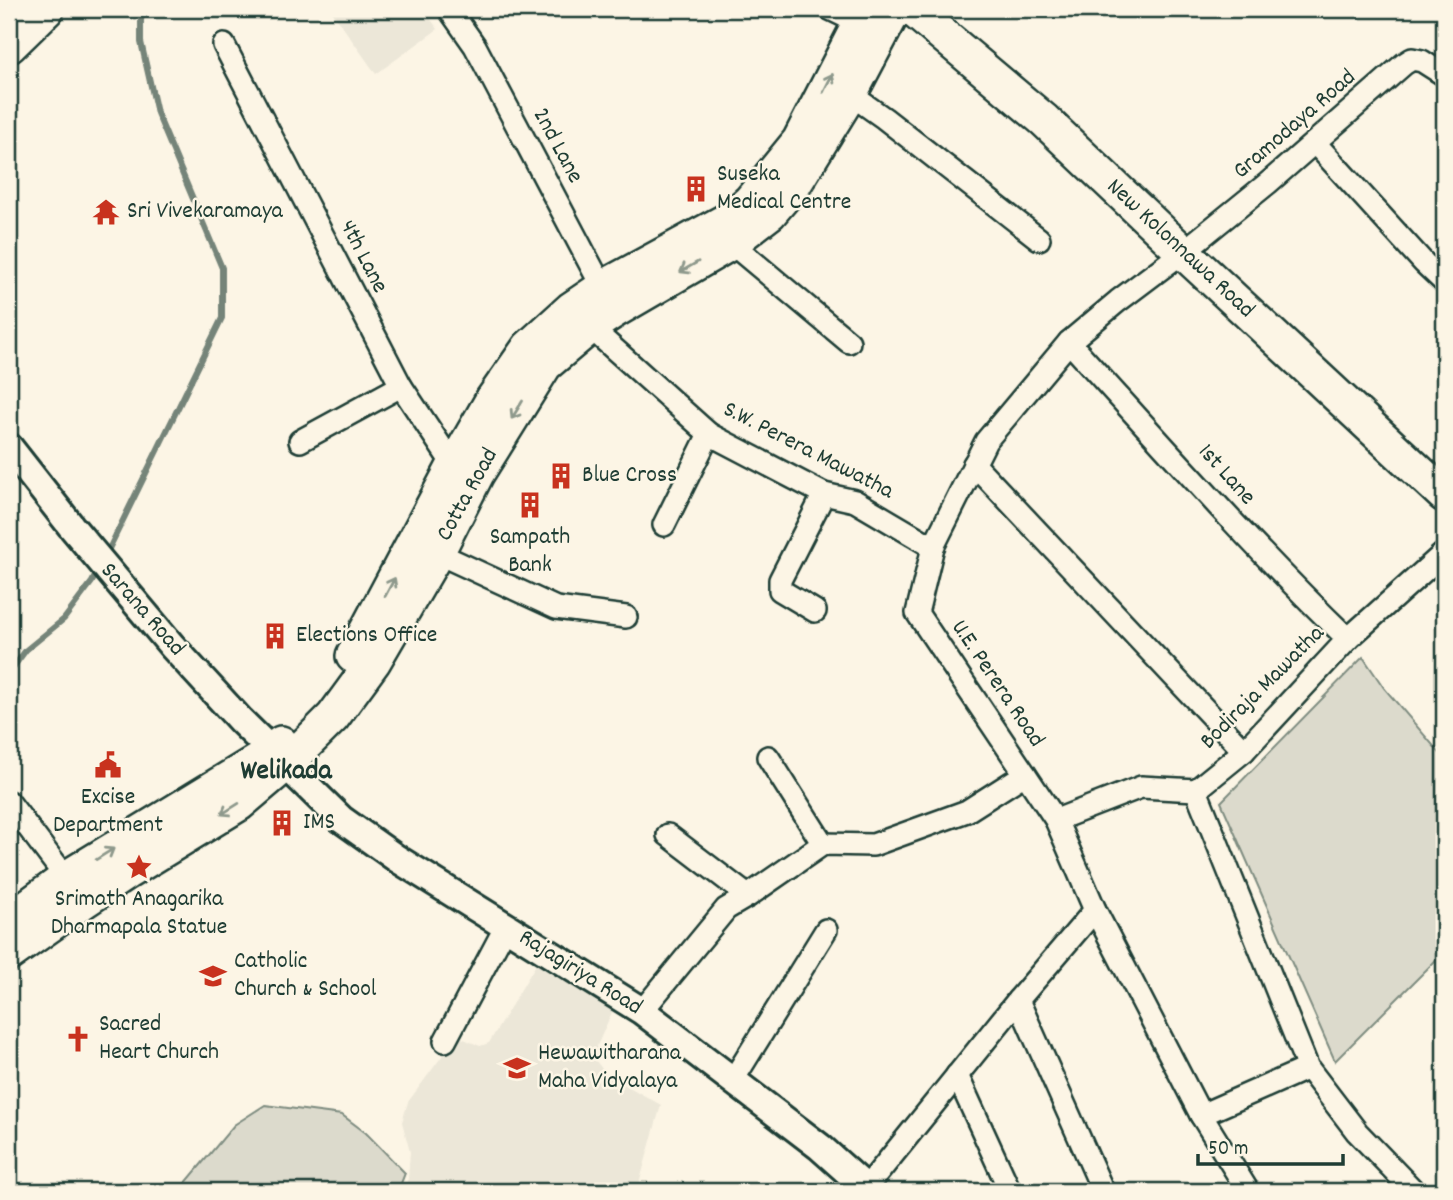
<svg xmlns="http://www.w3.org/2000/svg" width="1453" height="1200" font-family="Dekko,sans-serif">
<rect width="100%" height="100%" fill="#fcf5e5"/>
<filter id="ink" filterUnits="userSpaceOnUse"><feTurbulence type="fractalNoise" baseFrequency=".0143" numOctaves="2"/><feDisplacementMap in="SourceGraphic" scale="14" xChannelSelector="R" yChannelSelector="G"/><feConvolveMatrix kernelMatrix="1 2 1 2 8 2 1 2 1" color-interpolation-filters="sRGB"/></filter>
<g filter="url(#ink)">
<g fill="#ece7d8">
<path d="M330,9H423L438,29L376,74Z"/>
<path d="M541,956L610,1000L612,1012L597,1046L596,1061L606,1074L661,1105L637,1191H407L410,1152L402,1122L408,1102L457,1036L480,1046L489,1043Z"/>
</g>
<g fill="#dcdacc" stroke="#7e8c80" stroke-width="2">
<path d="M1363,657L1384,688L1444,758V952L1335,1061L1221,802Z"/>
<path d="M265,1105L342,1115L366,1133L405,1173L398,1191H179L234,1125Z"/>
</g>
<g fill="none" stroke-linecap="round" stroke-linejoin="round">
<g stroke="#758479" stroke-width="6">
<path d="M105,557L222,318V268L157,113L141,42V19L146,9"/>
<path d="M9,673L26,650L64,619L92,582L98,570"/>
</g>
<g stroke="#1f3d34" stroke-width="26">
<g id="minor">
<path d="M449,9L475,46L608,298"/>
<path d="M830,9L859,23"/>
<path d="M224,45L401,386L454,466L462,468"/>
<path d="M850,94L884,118L1039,239"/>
<path d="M1315,143L1424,263L1444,282"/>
<path d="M731,243L849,342"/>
<path d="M583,321L709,434L824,494L855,501L933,547"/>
<path d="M1069,342C1160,442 1250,545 1348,639"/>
<path d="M300,441L401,386"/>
<path d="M974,464L1244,751"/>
<path d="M664,525L709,434"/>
<path d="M437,553L556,608L626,617"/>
<path d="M815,611L780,590V580L824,494"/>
<path d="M768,757L823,844"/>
<path d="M1196,790L1308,1068L1357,1132L1414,1191"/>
<path d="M9,802L73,887"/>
<path d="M1056,820L1141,787L1196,790L1244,751L1348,639L1444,553"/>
<path d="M668,835L748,896"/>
<path d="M1018,1000L1103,1191"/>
<path d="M642,1011L726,909L748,896L823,844L873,845L967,811L1025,774"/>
<path d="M445,1041L506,926"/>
<path d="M957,1075L1010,1191"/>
<path d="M733,1080L826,930"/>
<path d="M1201,1115L1308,1068"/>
<path d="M866,1188L1018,1000L1095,910"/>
<path d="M1248,1191L1201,1115L1095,910L1056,820L917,613L933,547L986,441L1069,342L1118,301L1183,252L1268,183L1404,64L1412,59L1422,61L1444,75"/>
</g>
</g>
<g stroke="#1f3d34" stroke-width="32">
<path id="tertiary" d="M9,447L71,526L172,646L241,721L341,819L396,858L642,1011L820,1147L866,1188L867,1191"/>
</g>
<g stroke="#1f3d34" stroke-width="38">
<g id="primary">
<path d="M912,9L1044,120L1183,252L1444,495"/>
<path d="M353,656L454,466L492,400L529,347L571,309L602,288L731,218L750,201L799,141L867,9"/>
<path d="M9,920L66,878L272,752L281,743"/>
<path d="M9,954L84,901L126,873L239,804L285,765L333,717L374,661L437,553L477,474L545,365L590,327L616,310L731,243L770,213L794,185L850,94L895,9"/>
</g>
</g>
<g stroke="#1f3d34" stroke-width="40">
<path id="trunk" d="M9,45L46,9"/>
</g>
<use href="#minor" stroke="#fcf5e5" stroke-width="21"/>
<use href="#tertiary" stroke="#fcf5e5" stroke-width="26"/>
<use href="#primary" stroke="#fcf5e5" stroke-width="33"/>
<use href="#trunk" stroke="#fcf5e5" stroke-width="35"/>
</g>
<defs><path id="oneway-shaft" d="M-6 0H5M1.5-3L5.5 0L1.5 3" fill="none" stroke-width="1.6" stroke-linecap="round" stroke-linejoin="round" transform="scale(1.75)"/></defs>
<g stroke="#8e998c">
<use href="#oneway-shaft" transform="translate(828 83) rotate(-63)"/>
<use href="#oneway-shaft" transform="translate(689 267) rotate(150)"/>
<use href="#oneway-shaft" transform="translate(517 410) rotate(122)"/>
<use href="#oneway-shaft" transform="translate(390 587) rotate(-62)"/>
<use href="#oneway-shaft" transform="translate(230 809) rotate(148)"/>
<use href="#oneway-shaft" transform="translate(105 854) rotate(-32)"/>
</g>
</g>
<defs>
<g id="building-bare" transform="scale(2.1)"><path d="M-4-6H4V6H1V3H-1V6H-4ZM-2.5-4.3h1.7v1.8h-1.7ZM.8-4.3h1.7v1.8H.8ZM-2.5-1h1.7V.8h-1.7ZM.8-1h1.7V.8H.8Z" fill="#c8321e" stroke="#fcf5e5" stroke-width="2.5" paint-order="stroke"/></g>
<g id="temple-bare" transform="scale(2.1)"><path d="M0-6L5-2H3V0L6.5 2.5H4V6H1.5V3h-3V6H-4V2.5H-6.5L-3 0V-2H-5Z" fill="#c8321e" stroke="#fcf5e5" stroke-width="2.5" paint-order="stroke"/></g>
<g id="civic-bare" transform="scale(2.1)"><path d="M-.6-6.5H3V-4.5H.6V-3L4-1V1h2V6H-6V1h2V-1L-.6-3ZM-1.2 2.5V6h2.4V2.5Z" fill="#c8321e" stroke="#fcf5e5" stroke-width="2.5" paint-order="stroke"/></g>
<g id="sight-bare" transform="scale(2.1)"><path d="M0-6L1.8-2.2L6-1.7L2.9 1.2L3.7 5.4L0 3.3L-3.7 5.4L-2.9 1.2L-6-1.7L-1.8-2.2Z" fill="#c8321e" stroke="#fcf5e5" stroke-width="2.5" paint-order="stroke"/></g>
<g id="school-bare" transform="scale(2.1)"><path d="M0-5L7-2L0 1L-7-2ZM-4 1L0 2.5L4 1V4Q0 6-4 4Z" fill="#c8321e" stroke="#fcf5e5" stroke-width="2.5" paint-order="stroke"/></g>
<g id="church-bare" transform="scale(2.1)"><path d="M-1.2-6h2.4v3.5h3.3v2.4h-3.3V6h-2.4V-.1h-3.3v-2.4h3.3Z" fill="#c8321e" stroke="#fcf5e5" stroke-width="2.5" paint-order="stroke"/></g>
</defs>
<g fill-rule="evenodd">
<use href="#building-bare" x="696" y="189"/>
<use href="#temple-bare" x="106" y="212"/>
<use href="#building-bare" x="561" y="476"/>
<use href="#building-bare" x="530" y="505"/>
<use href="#building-bare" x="275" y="636"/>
<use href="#civic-bare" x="108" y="765"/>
<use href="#building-bare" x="282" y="823"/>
<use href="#sight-bare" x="139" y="867"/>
<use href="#school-bare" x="213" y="976"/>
<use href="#church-bare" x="78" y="1039"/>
<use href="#school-bare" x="517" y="1068"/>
</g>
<g text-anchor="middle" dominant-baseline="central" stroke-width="5" stroke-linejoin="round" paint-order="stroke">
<g font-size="24" fill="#1f3d34" stroke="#fcf5e5">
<text transform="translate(1295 125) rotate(-41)">Gramodaya Road</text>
<text transform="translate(557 146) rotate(62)">2nd Lane</text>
<text transform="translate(1180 249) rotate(43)">New Kolonnawa Road</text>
<text transform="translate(363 257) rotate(63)">4th Lane</text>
<text transform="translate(808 451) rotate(27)">S.W. Perera Mawatha</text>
<text transform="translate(1226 475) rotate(48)">1st Lane</text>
<text transform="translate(468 495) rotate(-61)">Cotta Road</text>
<text transform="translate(142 610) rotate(49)">Sarana Road</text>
<text transform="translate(997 684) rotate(56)">U.E. Perera Road</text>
<text transform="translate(1263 688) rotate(-45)">Bodiraja Mawatha</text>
<text transform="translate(580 973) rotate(32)">Rajagiriya Road</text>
</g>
<g font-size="24" fill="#1f3d34" stroke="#fcf5e5" text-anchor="start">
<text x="717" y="175">Suseka<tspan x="717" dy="28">Medical Centre</tspan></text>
<text x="127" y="212">Sri Vivekaramaya</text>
<text x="582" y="476">Blue Cross</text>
<text x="530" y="538" text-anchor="middle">Sampath<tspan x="530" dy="28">Bank</tspan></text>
<text x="296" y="636">Elections Office</text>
<text x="108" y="798" text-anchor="middle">Excise<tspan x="108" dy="28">Department</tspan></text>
<text x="303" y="823">IMS</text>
<text x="139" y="900" text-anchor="middle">Srimath Anagarika<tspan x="139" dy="28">Dharmapala Statue</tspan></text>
<text x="234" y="962">Catholic<tspan x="234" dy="28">Church &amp; School</tspan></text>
<text x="99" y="1025">Sacred<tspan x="99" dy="28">Heart Church</tspan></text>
<text x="538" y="1054">Hewawitharana<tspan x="538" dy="28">Maha Vidyalaya</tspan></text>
</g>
<g font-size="28" font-weight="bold" fill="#1f3d34" stroke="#fcf5e5">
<text x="286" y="773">Welikada</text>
</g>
</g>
<rect width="1453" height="1200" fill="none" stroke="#fcf5e5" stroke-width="35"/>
<rect x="18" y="18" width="1418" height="1165" fill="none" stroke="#1f3d34" stroke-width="2.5" filter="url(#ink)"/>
<path d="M1198 1154v10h145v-10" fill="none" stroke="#1f3d34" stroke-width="3.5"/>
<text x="1208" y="1154" font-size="21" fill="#1f3d34" stroke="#fcf5e5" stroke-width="5" paint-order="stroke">50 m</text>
</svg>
